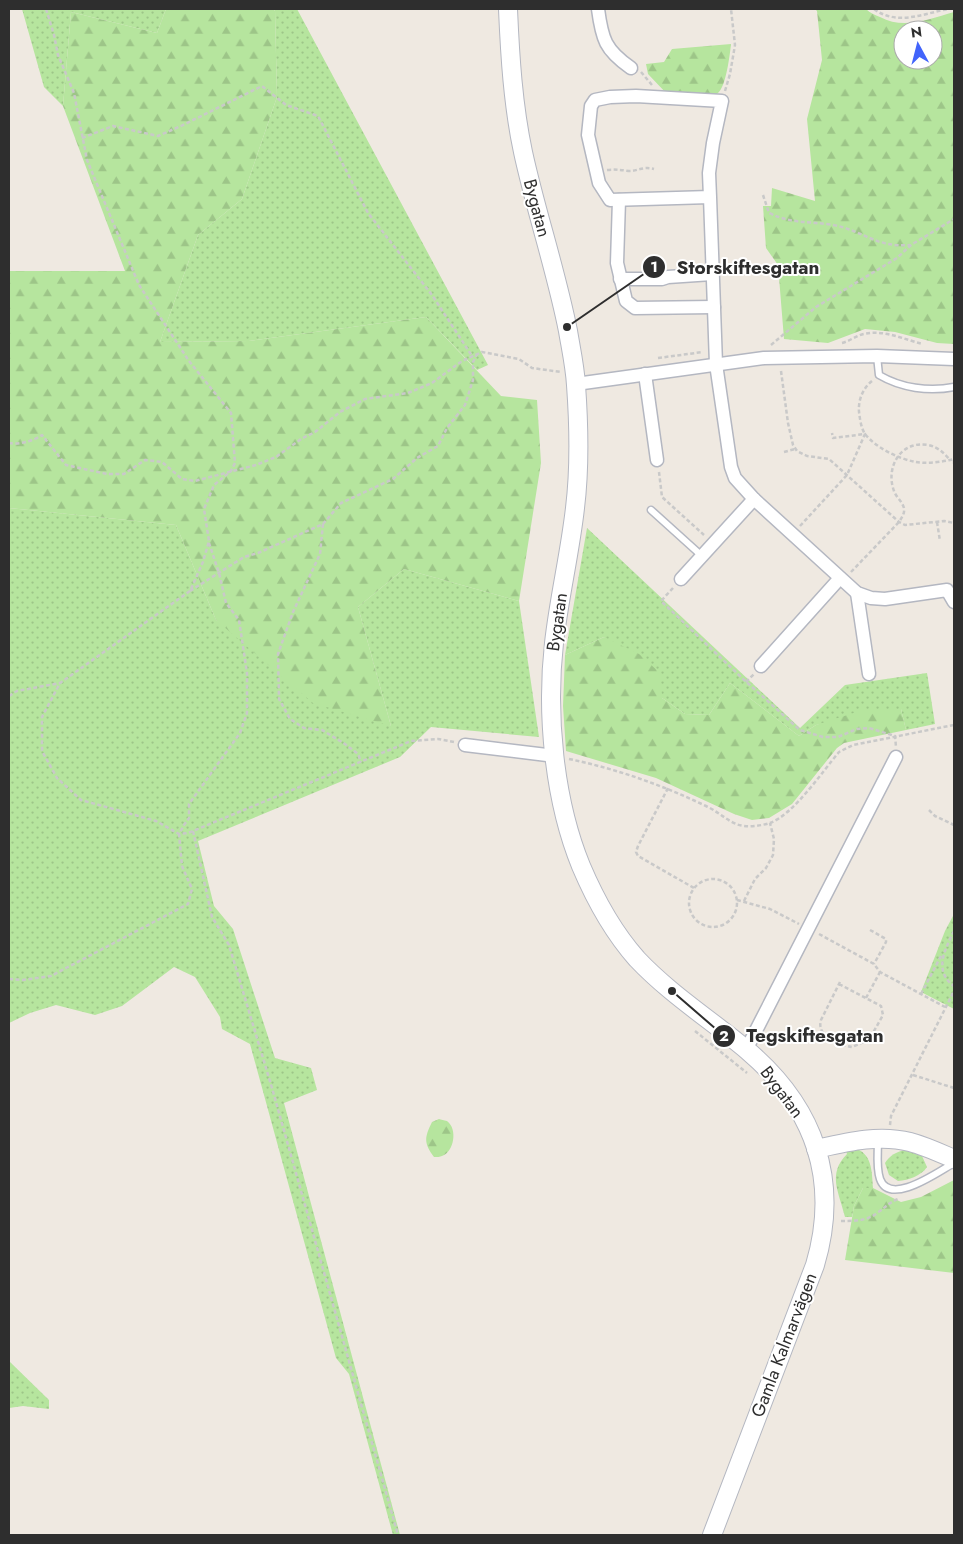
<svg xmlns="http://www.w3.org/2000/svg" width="963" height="1544" font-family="Jost,sans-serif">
<defs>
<pattern id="grass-dots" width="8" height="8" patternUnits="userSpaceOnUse" patternTransform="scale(1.25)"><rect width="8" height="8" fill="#b6e59e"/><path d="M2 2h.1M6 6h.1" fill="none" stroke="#9dc588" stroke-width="1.8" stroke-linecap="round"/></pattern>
<pattern id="forest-firs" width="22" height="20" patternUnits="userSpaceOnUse" patternTransform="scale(1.25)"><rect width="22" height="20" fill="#b6e59e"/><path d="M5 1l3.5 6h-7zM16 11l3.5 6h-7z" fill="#9dc588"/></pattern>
</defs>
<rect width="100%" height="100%" fill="#efe9e1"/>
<g fill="url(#grass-dots)">
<path d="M22,9H166L157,33L71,12L63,106L44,87Z"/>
<path d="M273,9H297L488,365L477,370L426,317L249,341L160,342L198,235L242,199L277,97L275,11Z"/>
<path d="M9,508L176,525L216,620L391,726L358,607L404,569L519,601L539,737L431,727L400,757L198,841L214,906L233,929L275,1058L311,1068L317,1090L284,1103L400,1535H393L349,1374L336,1358L250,1044L222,1029L220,1017L195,977L174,967L122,1006L95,1015L56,1005L30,1013L9,1023Z"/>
<path d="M587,528L800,728L845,685L927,673L935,724L906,730L901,709L816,725L799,736L730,683L709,715L685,714L662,698L604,637L565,655Z"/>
<path d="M954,914V1009L921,992L945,931Z"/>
<path d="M854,1148C872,1153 872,1171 873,1188H863L854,1206L852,1217H845C839,1192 827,1174 847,1154L846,1151Z"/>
<path d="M905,1150L922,1156L927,1167C921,1176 909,1180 898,1181L889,1175L885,1163C890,1155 896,1152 905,1150Z"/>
<path d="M9,1361L49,1400V1409L23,1406L9,1408Z"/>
</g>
<g fill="url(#forest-firs)" fill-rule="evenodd">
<path d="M166,9H273L275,11L277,97L242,199L198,235L160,342L249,341L426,317L501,396L537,400L541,463L519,601L404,569L358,607L391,726L313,703L216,620L176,525L9,508V271H125L63,106L71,12L157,33Z"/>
<path d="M815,9H866C870,13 875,15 880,17C904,30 929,19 954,12V344L937,343L895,332L865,329L828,343L784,339L778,265L766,248L763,206H771L772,188L815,201L807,119L822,60L817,11ZM903,30H933V60H903Z"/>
<path d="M731,44C730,54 726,87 718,93C710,100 677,95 667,94L648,74L646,64L664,62L672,49Z"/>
<path d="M604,637L639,654L660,673L662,698L685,714L709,715L730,683L799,736L816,725L863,710L901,709L906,730L844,743L837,748L792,804L769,818L752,820L734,814L656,778L566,751L563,706L565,655Z"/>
<path d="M439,1119C441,1120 444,1120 447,1121C458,1129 454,1152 442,1156C440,1157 437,1157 434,1157C424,1143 424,1138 432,1122Z"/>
<path d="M954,1180V1273L845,1260L854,1206L863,1188H873L901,1202L921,1197Z"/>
</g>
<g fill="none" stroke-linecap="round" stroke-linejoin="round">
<g stroke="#b4b7c1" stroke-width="9">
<g id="lane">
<path d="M877,356L879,375C901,388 929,392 954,387"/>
<path d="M651,510L702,556"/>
<path d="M878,1140C878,1153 876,1167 880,1179C890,1207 939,1171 954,1163"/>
</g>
</g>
<g stroke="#b4b7c1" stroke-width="15">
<g id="street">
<path d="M598,9C602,39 605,50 631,68"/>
<path d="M710,197L610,200L599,183L588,135L591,106L595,100L610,97L636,96L722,101L713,143L709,173L710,197L716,364L731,467L735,478L754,499L857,593L871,598L885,599L947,590L954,602"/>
<path d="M619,200L617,263L626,301L635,308L714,307"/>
<path d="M620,279H662L668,277L712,274"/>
<path d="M645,374L657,460"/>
<path d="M576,384L764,358L877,356L954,359"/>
<path d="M681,579L754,499"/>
<path d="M857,593L869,674"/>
<path d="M761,666L840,578"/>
<path d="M465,745L555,756"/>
<path d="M746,1050L896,757"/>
</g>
</g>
<g stroke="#b4b7c1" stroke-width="20">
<g id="secondary">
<path d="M508,9C510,56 513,105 523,152C536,212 556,270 568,331C571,349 575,367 576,385C579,426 580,467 575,508C570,553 559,598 554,643C546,714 554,800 581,866C595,899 613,932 637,959C670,994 711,1020 748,1051C815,1108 840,1181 815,1265L712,1535"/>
<path d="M816,1149C847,1142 879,1134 910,1142C925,1146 940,1153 954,1159"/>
</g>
</g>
<g stroke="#c9c9c9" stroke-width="2.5" stroke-dasharray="4 2.5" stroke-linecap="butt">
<path d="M46,9L54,35L58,55L74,93L87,160L139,285L189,361L231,413L235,463L231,471L214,485L204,509L209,541L203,562L190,591L60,683L42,717V751L57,778L81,800L156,821L179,834L188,833L411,741L438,739L454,742"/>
<path d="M874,9C897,26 922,14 948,9"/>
<path d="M641,72L652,85"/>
<path d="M725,91L730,74L735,45L731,9"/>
<path d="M82,138L113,126L158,136L181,126L262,86L286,105L318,116L368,213L432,295L472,356"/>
<path d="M607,170C615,169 621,170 629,171C638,171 643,166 654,169"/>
<path d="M763,195L769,213C792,224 808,221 833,225C862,230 876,248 910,245"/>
<path d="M842,343C850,341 857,335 864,334C884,329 905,340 923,344"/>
<path d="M771,345L816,307L897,258L911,245L954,219"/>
<path d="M658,358L703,352"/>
<path d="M781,371L788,423L793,445L797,451L807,456L829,459L899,522L905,525L944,521L954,523"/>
<path d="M872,381C863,388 858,400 859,412C860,419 861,428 865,434C876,448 899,459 916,462C928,464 942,462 954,459"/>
<path d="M9,443C19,445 33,441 42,435L66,465L107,474H124L145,460L162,462L182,479L195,481L256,465L276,457L301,439L315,432L340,412L365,399L408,393L432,383L462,361L482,352L519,359L532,368L561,372"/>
<path d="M784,452L795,449"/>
<path d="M954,460V465"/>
<path d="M659,472L662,497L704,535"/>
<path d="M937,522L940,541"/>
<path d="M323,524L320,554L293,612L278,654L279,699L290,719L304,728L322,730L345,744L358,754L361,762"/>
<path d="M800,526L847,475L865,434L833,438L832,433"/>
<path d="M851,572L899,522C902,517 905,513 904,508C902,501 896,497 894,491C885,467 901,440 928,445C938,447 944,453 950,460"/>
<path d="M673,588L661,601L742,678L800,730L823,737H838L857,729L869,728L895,736L896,747"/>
<path d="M190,591L244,557L258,553L323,524L341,503L393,479L417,458L438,446L447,428L465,405L473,380V362L477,354"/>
<path d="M746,682L754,674"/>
<path d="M9,696L17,691L60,683"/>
<path d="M569,759C617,769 662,785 706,806C717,811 725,819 736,824C746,828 760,826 770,823C794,814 822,772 839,752L853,745L954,725"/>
<path d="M668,788L638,846L636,852L638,856L694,888"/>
<path d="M929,810L935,816L954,825"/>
<path d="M193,831L212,917L229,945L272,1088L398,1535"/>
<circle cx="713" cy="903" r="24"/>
<path d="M737,900L770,909L799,924"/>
<path d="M744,901L755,879L766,868L773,855L774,839L770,823"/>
<path d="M870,930L886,939V942L874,964"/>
<path d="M954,931C945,949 933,971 954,986"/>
<path d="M819,934L874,964L880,972L945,1007"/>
<path d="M9,979L23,980L51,976L188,904L192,889L182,866L179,834L184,825L189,818V804L240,733L247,713V673L239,620L226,603L219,573L209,543"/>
<path d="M839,984L881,1006L883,1015L869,1040L852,1047C838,1045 816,1036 821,1020L840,982"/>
<path d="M921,994L941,956"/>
<path d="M866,998L880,972"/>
<path d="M695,1031L747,1073"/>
<path d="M913,1075L954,1088"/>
<path d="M890,1125L891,1116L954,991"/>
<path d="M841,1221C854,1221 867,1221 877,1213C885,1208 888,1203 898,1199"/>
</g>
<use href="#lane" stroke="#fff" stroke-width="6"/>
<use href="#street" stroke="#fff" stroke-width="12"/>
<use href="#secondary" stroke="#fff" stroke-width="18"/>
</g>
<g text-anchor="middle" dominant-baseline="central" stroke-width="4" stroke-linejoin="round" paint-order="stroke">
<g font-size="18" fill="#2e2e2e" stroke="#fff">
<text transform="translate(537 208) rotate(75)">Bygatan</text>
<text transform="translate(557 622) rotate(-82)">Bygatan</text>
<text transform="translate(782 1092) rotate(53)">Bygatan</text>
<text transform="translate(784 1345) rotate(-69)">Gamla Kalmarvägen</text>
</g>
</g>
<path fill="none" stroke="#2e2e2e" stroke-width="2" d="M567 327L654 267M672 991L724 1036"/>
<g fill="#2e2e2e" stroke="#fff" stroke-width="2">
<circle cx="567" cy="327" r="5"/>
<circle cx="672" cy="991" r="5"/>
<circle cx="654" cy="267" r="12"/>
<circle cx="724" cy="1036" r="12"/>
</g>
<g font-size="15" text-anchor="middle" font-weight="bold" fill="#fff">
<text x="654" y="272">1</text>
<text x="724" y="1041">2</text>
</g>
<g font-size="19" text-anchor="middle" font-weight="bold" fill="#2e2e2e" stroke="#fff" stroke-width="4" stroke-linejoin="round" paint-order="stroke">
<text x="748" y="274">Storskiftesgatan</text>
<text x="815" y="1042">Tegskiftesgatan</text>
</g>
<rect width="963" height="1544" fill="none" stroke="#2e2e2e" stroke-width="20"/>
<g transform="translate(918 45) rotate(353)"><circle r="24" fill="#ffffff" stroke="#ababab"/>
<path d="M0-4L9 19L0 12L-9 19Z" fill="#4264fb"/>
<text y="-8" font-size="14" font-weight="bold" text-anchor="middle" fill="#2e2e2e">N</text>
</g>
</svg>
